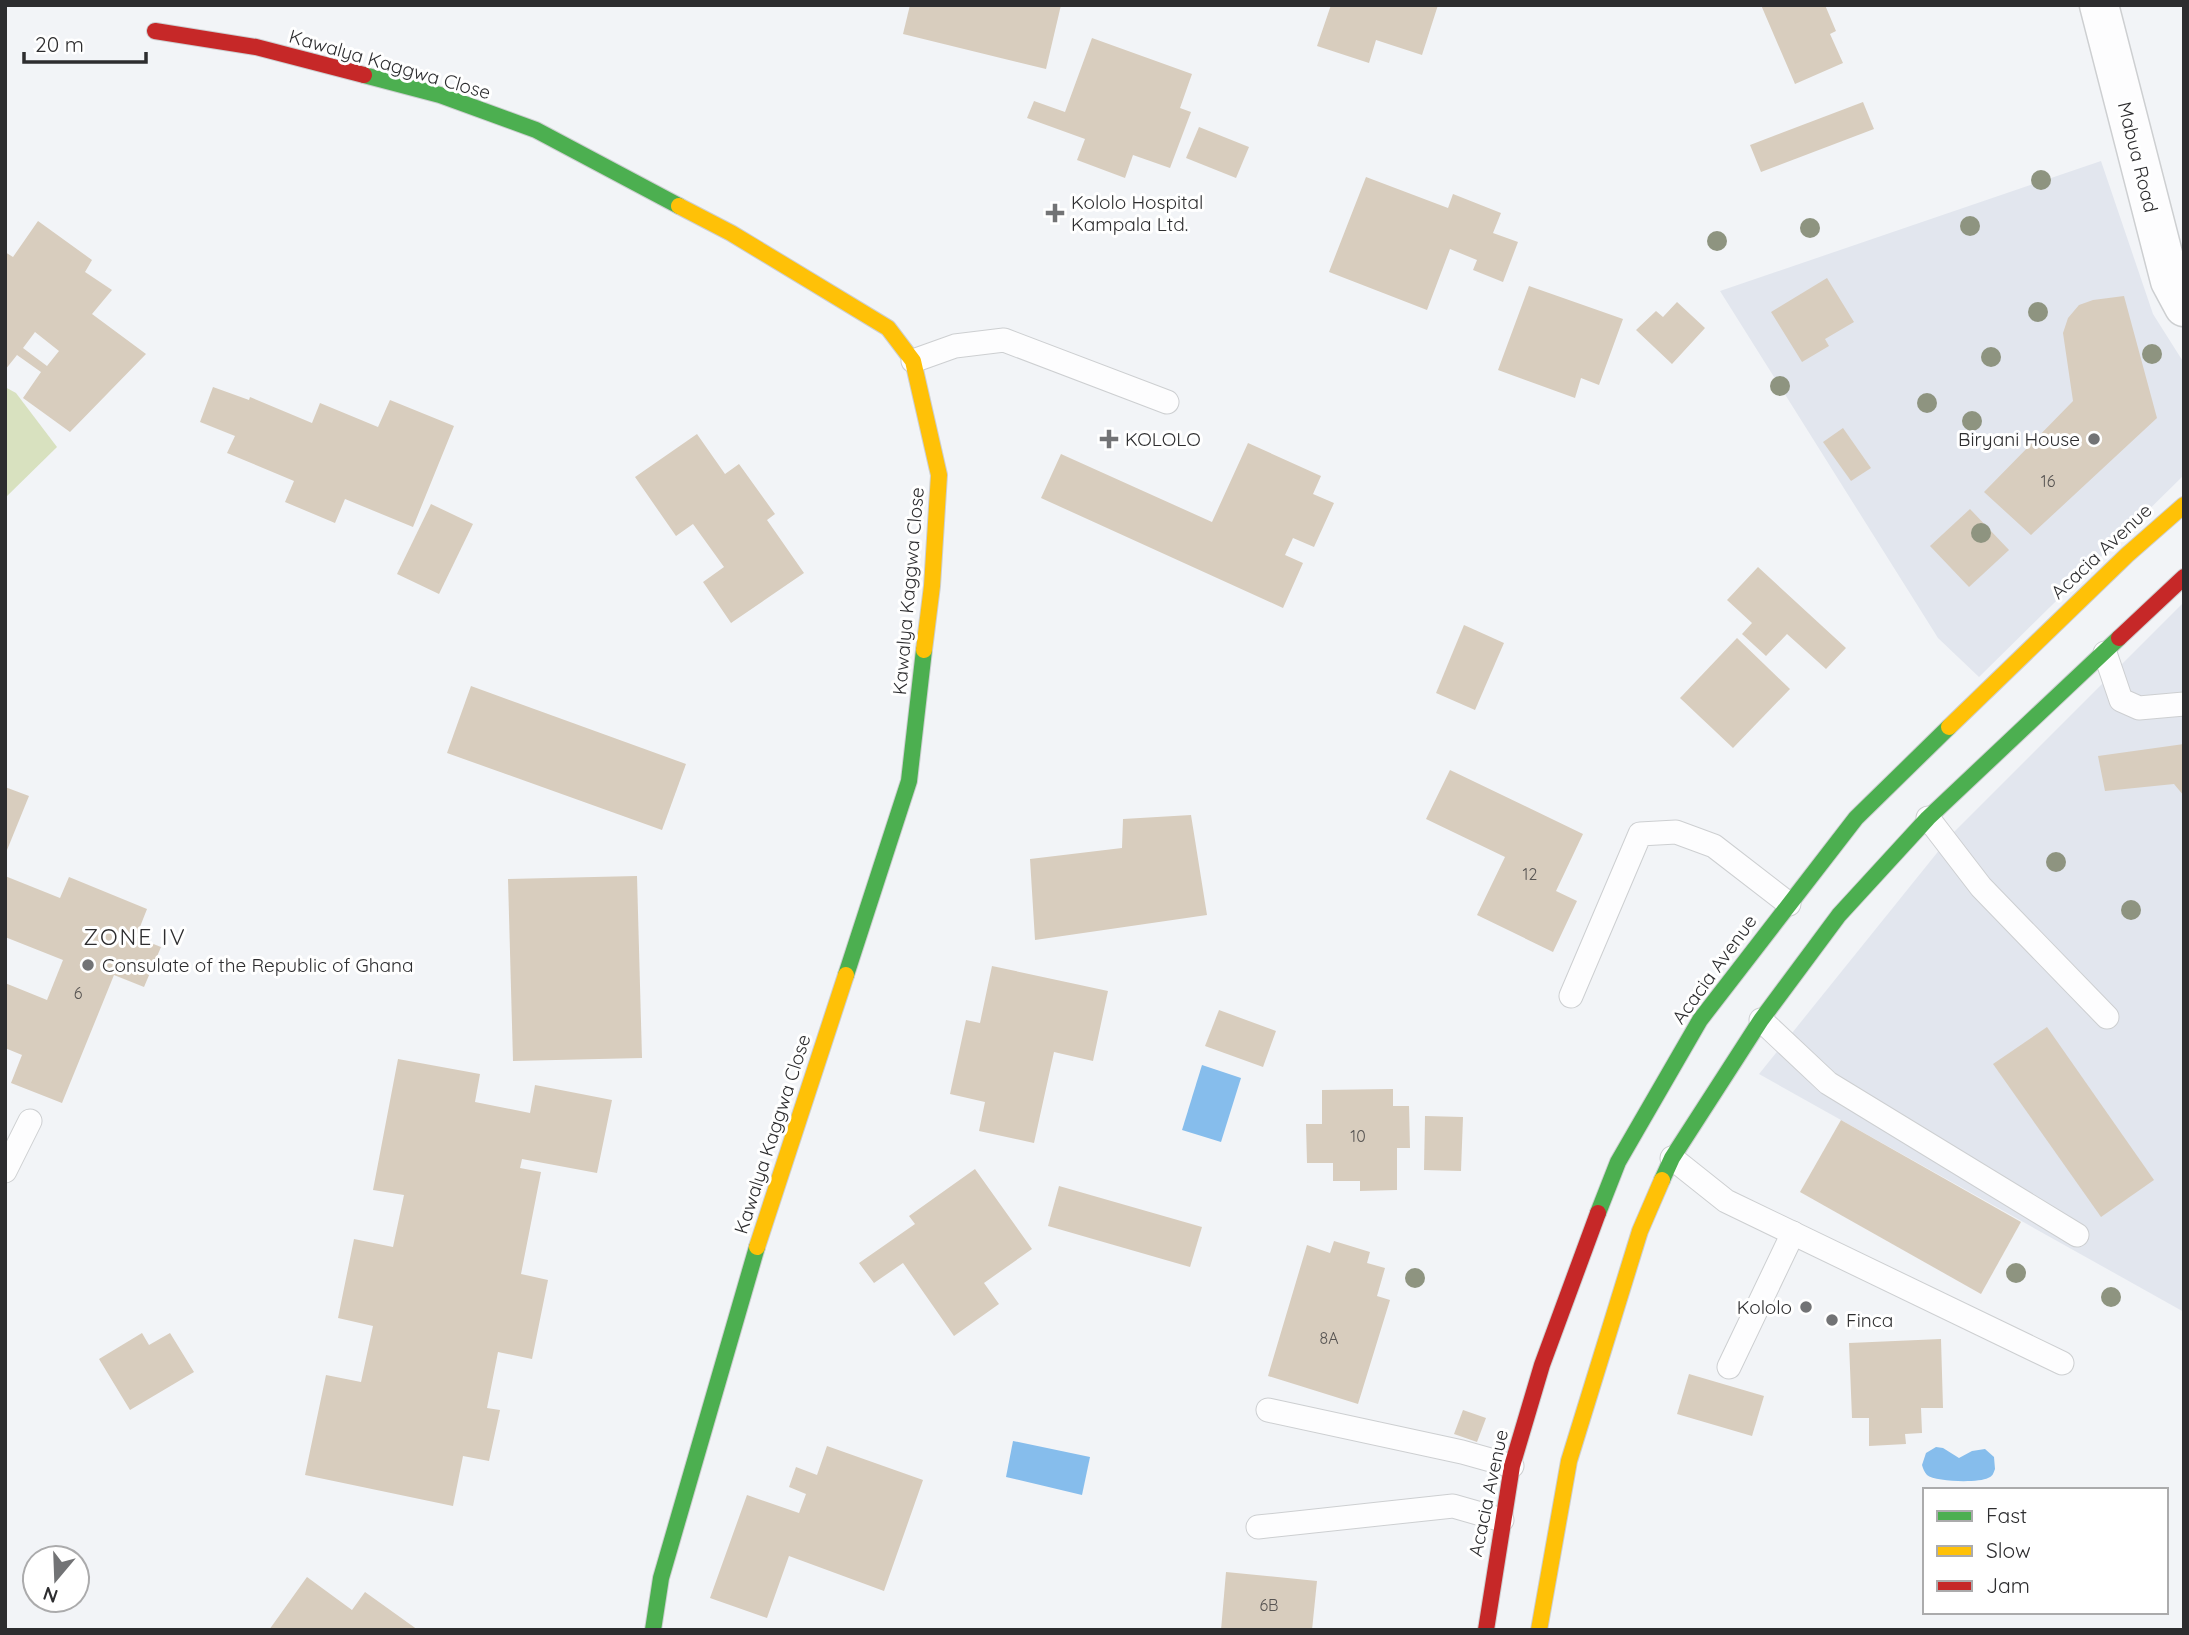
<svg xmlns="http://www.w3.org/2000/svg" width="2189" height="1635" font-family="Quicksand,sans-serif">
<rect width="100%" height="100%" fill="#f2f4f7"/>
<g fill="#e2e6ee">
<path d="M2101,161L2153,314L2184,363V475L1979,677L1938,638L1720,291Z"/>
<path d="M2184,602V1312L1759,1074L1953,833Z"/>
</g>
<path fill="#d8e1bf" d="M5,387L16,393L57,447L5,498Z"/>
<g fill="#86bdec">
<path d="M1202,1065L1241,1078L1221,1142L1182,1130Z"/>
<path d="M1013,1441L1090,1457L1082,1495L1006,1477Z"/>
<path d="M1936,1447L1943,1448L1959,1458L1972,1451L1985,1449L1994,1457L1995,1469C1993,1474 1993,1476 1988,1478C1979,1483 1935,1482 1927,1475C1924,1472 1923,1468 1922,1465L1926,1453Z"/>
</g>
<g fill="#d8cdbe" fill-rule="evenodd">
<path d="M910,5H1061L1046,69L903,34Z"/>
<path d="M1331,5H1438L1422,55L1376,40L1369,63L1317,46Z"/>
<path d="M1761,5H1825L1836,31L1830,34L1843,63L1795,84Z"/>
<path d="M1092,38L1192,74L1180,108L1191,112L1170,168L1133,155L1125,178L1077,160L1085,139L1027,118L1034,101L1065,112Z"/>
<path d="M1863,102L1874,129L1761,172L1750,145Z"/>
<path d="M1199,127L1249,147L1236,178L1186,158Z"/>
<path d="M1366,177L1448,208L1453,194L1501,213L1493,233L1518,242L1503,282L1473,270L1477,260L1450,249L1427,310L1329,272Z"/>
<path d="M38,221L92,260L85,272L112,290L92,314L146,354L70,432L23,398L41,372L17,355L5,370V252L13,257ZM35,332L59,351L47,366L23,348Z"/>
<path d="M1827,278L1854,322L1825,339L1829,346L1802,362L1771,312Z"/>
<path d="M1529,286L1623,319L1599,385L1581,378L1575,398L1498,370Z"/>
<path d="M2124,296L2157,418L2031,535L1984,492L2073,401L2063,333L2068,318L2079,305L2093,300Z"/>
<path d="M1677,302L1705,328L1672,364L1636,330L1656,311L1663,317Z"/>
<path d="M213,387L249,400L250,397L312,423L320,403L378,427L390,400L454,426L413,527L345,499L335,523L285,502L294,481L227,453L235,436L200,422Z"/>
<path d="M1843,428L1871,468L1851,481L1823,442Z"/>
<path d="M697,434L725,474L739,464L775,514L767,520L804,573L731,623L703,582L724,567L693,524L676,536L635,477Z"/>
<path d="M1248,443L1321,476L1313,494L1334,503L1314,547L1293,538L1285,555L1303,563L1283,608L1041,498L1061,454L1212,522Z"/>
<path d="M431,504L473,524L439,594L397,574Z"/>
<path d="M1970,509L2009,550L1969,587L1930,546Z"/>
<path d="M1758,567L1846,648L1826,669L1787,634L1766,656L1742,634L1752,623L1727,600Z"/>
<path d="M1464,625L1504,643L1475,710L1436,693Z"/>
<path d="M1737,638L1790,689L1733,748L1680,698Z"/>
<path d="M471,686L686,764L662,830L447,753Z"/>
<path d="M2184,744V796L2174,784L2105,791L2098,756Z"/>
<path d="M1450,770L1583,834L1556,891L1577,901L1553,952L1477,915L1505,857L1426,819Z"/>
<path d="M5,787L29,796L5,855Z"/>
<path d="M1191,815L1207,915L1035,940L1030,859L1122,848L1123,819Z"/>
<path d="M5,876L60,898L69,877L147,909L136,937L161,947L144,987L114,975L62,1103L11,1083L22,1055L5,1048V983L47,1000L63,960L5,937Z"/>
<path d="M637,876L642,1058L513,1061L508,879Z"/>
<path d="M992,966L1108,991L1093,1061L1054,1052L1034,1143L979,1131L985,1102L950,1094L966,1020L980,1023Z"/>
<path d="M1219,1010L1276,1031L1263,1067L1205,1046Z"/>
<path d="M2047,1027L2154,1180L2101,1217L1993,1064Z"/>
<path d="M398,1059L480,1074L475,1102L530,1113L535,1085L612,1100L597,1173L522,1159L520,1168L541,1172L521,1274L548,1280L532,1359L498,1352L487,1408L500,1410L489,1461L463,1456L453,1506L305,1475L326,1375L361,1382L373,1326L338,1318L354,1239L393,1247L404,1195L373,1190Z"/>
<path d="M1393,1089V1106H1409L1410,1148H1397V1190L1360,1191V1181H1333V1163H1307L1306,1124H1322V1090Z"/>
<path d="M1425,1116L1463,1117L1461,1171L1424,1170Z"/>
<path d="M1841,1120L2021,1222L1981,1294L1800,1192Z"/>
<path d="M975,1169L1032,1249L984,1283L999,1304L954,1336L903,1263L874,1283L859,1263L915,1224L909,1216Z"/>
<path d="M1059,1186L1202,1227L1190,1267L1048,1226Z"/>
<path d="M1334,1241L1370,1252L1367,1263L1385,1268L1377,1296L1390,1300L1358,1404L1268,1376L1307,1245L1330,1253Z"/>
<path d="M142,1333L149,1345L170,1333L194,1372L130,1410L99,1359Z"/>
<path d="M1941,1339L1943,1408H1921L1922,1433L1905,1434L1906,1444L1869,1446V1418H1852L1849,1343Z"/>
<path d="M1689,1374L1764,1396L1752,1436L1677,1414Z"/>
<path d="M1463,1410L1486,1418L1477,1442L1454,1434Z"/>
<path d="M827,1446L923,1480L884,1591L789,1556L767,1618L710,1598L747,1495L799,1513L806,1494L789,1487L796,1467L817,1475Z"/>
<path d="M1226,1572L1317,1581L1312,1630H1221Z"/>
<path d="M307,1577L352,1610L365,1592L418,1630H269Z"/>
</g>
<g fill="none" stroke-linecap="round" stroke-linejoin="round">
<g stroke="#cdcfd1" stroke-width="25">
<g id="lane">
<path d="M913,361L955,346L1004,340L1167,402"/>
<path d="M2105,653L2121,700L2139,708L2184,704"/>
<path d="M1928,818L1981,887L2107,1017"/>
<path d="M1571,996L1640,834L1676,832L1714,846L1789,904"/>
<path d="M1761,1020L1828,1083L2077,1235"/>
<path d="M1672,1158L1726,1201L2062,1363"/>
<path d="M5,1171L30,1121"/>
<path d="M1729,1367L1793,1233"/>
<path d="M1268,1410L1462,1452L1512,1466"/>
<path d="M1258,1527L1453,1506L1502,1520"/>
</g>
</g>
<g stroke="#cdcfd1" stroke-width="41">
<path id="street" d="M2099,5L2170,281L2184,307"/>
</g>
<g stroke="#cdcfd1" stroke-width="18">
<g id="fast">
<path d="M364,75L440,95L536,130L679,206"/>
<path d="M846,975L909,781L924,650"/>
<path d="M1662,1180L1672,1158L1761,1020L1839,915L1928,818L2119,638"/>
<path d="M1598,1213L1618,1162L1700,1020L1856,818L1949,727"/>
<path d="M653,1630L661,1578L757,1247"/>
</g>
</g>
<g stroke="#cdcfd1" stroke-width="18">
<g id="slow">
<path d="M679,206L731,233L888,328L913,361L939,475L932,586L924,650"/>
<path d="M1949,727L2127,555L2184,505"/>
<path d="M757,1247L846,975"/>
<path d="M1539,1630L1569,1461L1640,1231L1662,1180"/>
</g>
</g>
<g stroke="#cdcfd1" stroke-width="18">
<g id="jam">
<path d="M155,31L256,47L364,75"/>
<path d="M2119,638L2184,577"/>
<path d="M1486,1630L1512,1466L1542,1365L1598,1213"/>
</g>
</g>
<use href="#lane" stroke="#fdfdfe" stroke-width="23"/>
<use href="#street" stroke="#fdfdfe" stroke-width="38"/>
<use href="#fast" stroke="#4caf50" stroke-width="16"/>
<use href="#slow" stroke="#ffc107" stroke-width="16"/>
<use href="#jam" stroke="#c62828" stroke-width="16"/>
</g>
<g fill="#8e9480">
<circle cx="2041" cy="180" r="10"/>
<circle cx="1970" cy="226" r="10"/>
<circle cx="1810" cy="228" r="10"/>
<circle cx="1717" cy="241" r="10"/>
<circle cx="2038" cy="312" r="10"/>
<circle cx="2152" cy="354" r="10"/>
<circle cx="1991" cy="357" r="10"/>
<circle cx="1780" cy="386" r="10"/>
<circle cx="1927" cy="403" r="10"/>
<circle cx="1972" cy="421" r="10"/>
<circle cx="1981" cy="533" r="10"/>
<circle cx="2056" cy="862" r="10"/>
<circle cx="2131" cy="910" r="10"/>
<circle cx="2016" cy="1273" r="10"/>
<circle cx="1415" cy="1278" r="10"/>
<circle cx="2111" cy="1297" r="10"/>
</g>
<g fill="#727375" stroke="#fff" stroke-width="2.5">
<path d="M1051.5 202.5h7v7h7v7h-7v7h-7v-7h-7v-7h7z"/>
<path d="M1105.5 428.5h7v7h7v7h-7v7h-7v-7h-7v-7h7z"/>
<circle cx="2094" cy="439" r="7"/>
<circle cx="88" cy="965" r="7"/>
<circle cx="1806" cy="1307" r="7"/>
<circle cx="1832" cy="1320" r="7"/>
</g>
<g text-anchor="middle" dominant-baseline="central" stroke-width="6" stroke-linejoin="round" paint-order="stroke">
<g font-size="16" fill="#585553">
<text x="2048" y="481">16</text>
<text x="1530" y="874">12</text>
<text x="78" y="993">6</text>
<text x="1358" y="1136">10</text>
<text x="1329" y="1338">8A</text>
<text x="1269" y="1605">6B</text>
</g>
<g font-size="19" fill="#2d2d2f" stroke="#fff">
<text transform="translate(390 64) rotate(16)">Kawalya Kaggwa Close</text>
<text transform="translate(2138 157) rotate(76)">Mabua Road</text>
<text transform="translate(2101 551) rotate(-43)">Acacia Avenue</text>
<text transform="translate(908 591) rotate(-85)">Kawalya Kaggwa Close</text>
<text transform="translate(1714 969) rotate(-54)">Acacia Avenue</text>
<text transform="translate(772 1134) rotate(-72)">Kawalya Kaggwa Close</text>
<text transform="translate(1488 1493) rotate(-78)">Acacia Avenue</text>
</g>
<g font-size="19" fill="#2d2d2f" stroke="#fff" text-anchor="start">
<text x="1071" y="202">Kololo Hospital<tspan x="1071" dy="22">Kampala Ltd.</tspan></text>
<text x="1125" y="439">KOLOLO</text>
<text x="2080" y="439" text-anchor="end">Biryani House</text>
<text x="102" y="965">Consulate of the Republic of Ghana</text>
<text x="1792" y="1307" text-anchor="end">Kololo</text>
<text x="1846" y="1320">Finca</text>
</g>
<g font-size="23" letter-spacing="2" fill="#2d2d2f" stroke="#fff">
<text x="135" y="936">ZONE IV</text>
</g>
</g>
<rect width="2189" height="1635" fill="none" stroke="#2d2d2f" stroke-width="14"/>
<rect x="1923" y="1488" width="245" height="126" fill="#ffffff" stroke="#ababac" stroke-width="2"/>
<rect x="1937" y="1511" width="35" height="10" fill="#4caf50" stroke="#ababac" stroke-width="2"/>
<text x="1986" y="1523" font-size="21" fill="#2d2d2f">Fast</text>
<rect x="1937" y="1546" width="35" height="10" fill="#ffc107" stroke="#ababac" stroke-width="2"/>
<text x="1986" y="1558" font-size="21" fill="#2d2d2f">Slow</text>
<rect x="1937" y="1581" width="35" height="10" fill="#c62828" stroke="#ababac" stroke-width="2"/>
<text x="1986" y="1593" font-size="21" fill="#2d2d2f">Jam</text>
<g transform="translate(56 1579) rotate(199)"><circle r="33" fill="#ffffff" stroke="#ababac" stroke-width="2"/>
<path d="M0-5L12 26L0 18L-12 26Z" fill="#727375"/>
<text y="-10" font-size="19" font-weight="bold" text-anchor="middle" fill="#2d2d2f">N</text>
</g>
<path d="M24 52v10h122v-10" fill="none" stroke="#2d2d2f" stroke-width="3.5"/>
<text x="35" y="52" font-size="21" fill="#2d2d2f" stroke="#ffffff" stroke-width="5" paint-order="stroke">20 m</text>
</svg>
